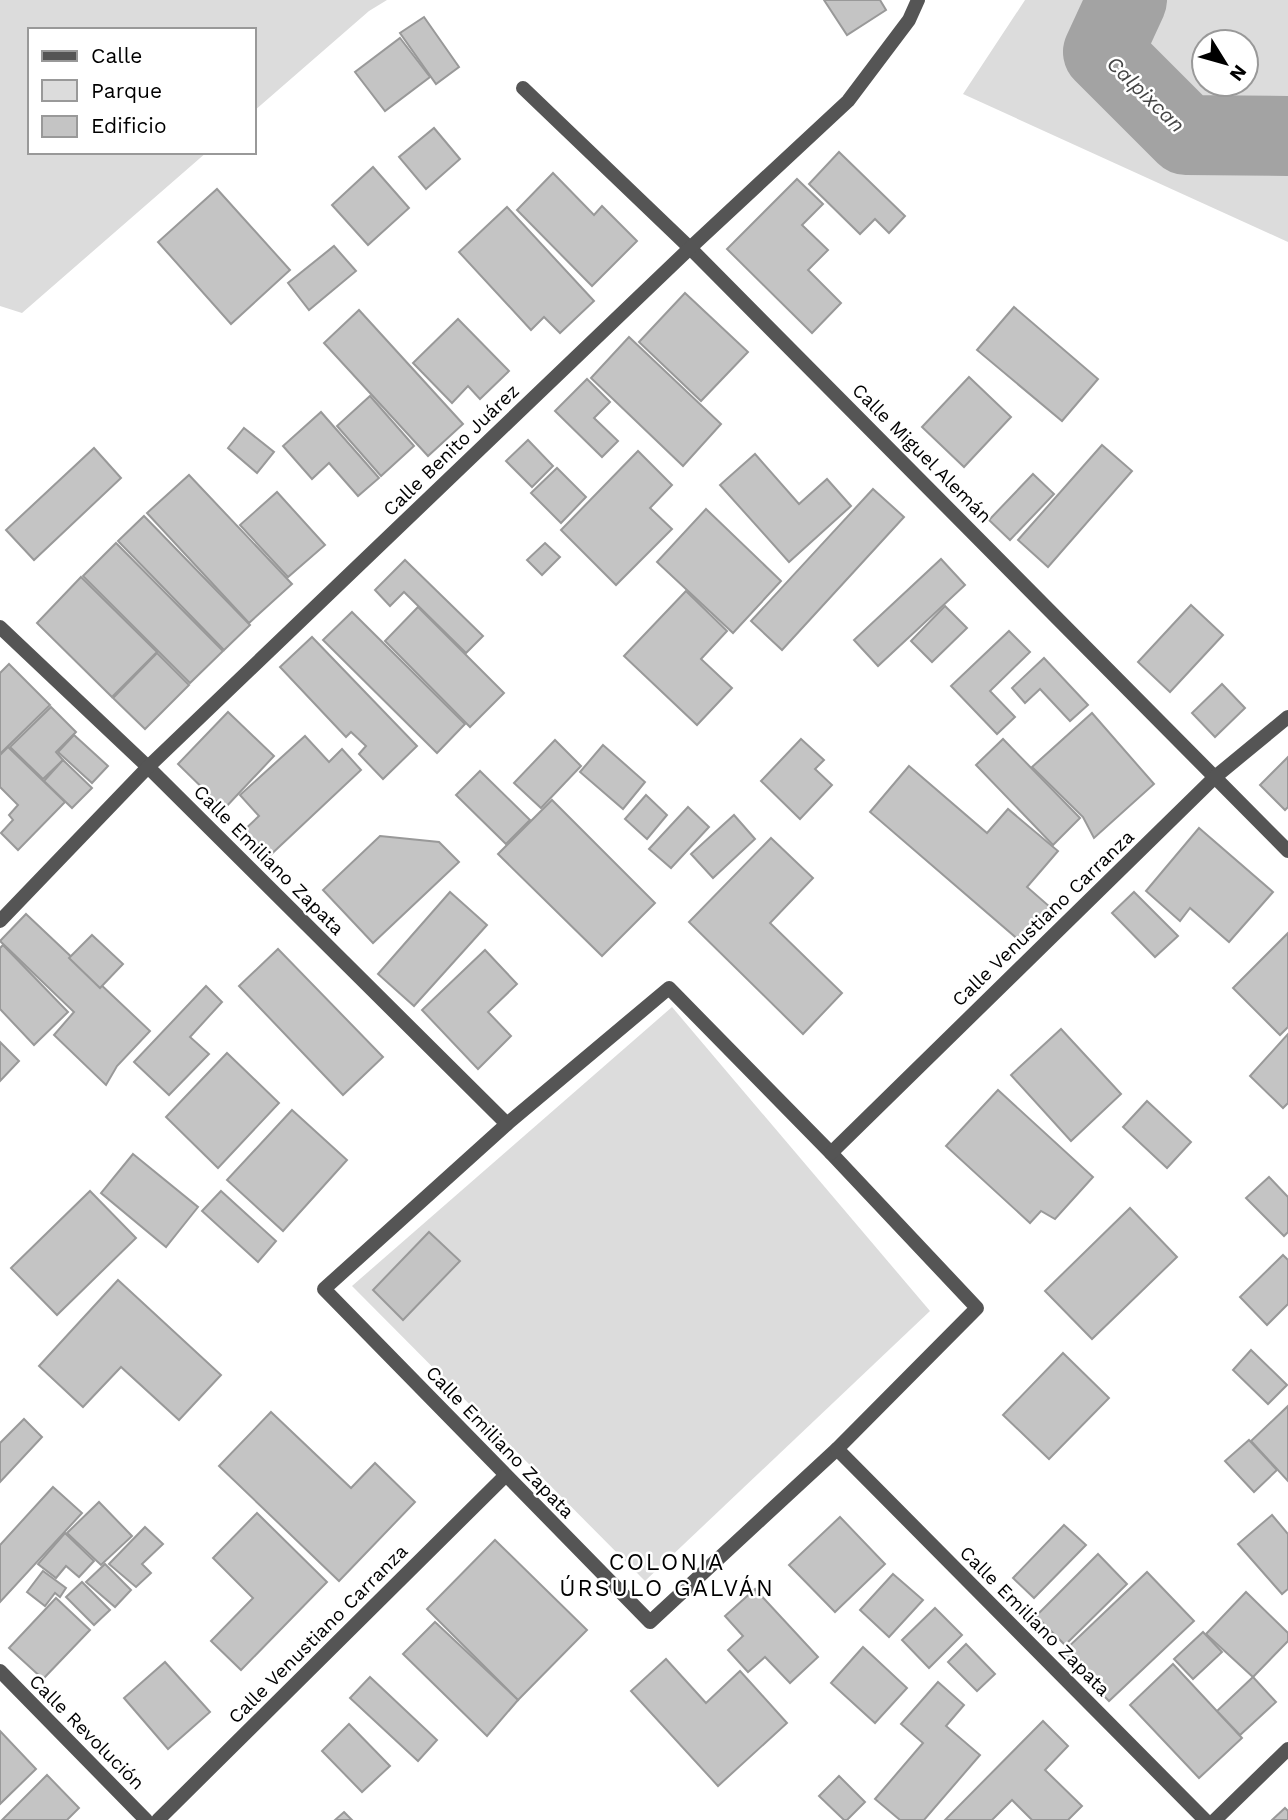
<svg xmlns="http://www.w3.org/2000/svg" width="1288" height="1820" font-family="'Work Sans',sans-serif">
<rect width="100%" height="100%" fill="#fff"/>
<g fill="#dcdcdc" fill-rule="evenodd">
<path d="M0,0H387L369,11L254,111V30H30V152H207L22,313L0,306Z"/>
<path d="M1025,0H1288V242L963,94ZM1204,42H1246V84H1204Z"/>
<path d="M672,1007L930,1311L645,1581L352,1286Z"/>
</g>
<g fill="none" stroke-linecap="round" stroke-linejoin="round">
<path stroke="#a3a3a3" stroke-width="80" d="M1127,0L1103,52L1186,135L1288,136"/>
</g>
<g fill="#c4c4c4" stroke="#999" stroke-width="2">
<path d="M824,0H880L886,10L847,35Z"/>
<path d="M424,17L459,67L436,84L400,33Z"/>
<path d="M400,38L430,77L385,111L355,72Z"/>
<path d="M434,128L460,159L426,189L399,157Z"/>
<path d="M839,152L905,216L889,233L875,219L860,234L809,184Z"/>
<path d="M373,167L409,208L368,245L332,205Z"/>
<path d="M553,173L594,215L602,206L637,241L592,286L517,210Z"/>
<path d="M797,179L823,204L802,225L828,250L808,270L841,303L812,333L727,249Z"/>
<path d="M217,189L290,270L231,324L158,242Z"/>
<path d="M507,207L594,301L560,333L544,317L531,330L459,252Z"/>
<path d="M334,246L356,271L309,310L288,283Z"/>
<path d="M685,293L748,352L701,401L639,342Z"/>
<path d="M1014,307L1098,379L1062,421L977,350Z"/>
<path d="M359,310L463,424L428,456L324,343Z"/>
<path d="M458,319L509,371L480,399L468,386L452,403L413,363Z"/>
<path d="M629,337L721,424L683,466L591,378Z"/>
<path d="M969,377L1011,417L964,467L922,427Z"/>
<path d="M587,379L610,402L594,418L618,441L602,457L555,411Z"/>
<path d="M370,396L414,446L381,476L337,426Z"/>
<path d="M321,412L379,478L358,496L329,463L312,479L283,446Z"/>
<path d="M244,428L274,452L257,473L228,448Z"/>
<path d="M528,440L553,466L532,487L506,461Z"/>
<path d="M1102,445L1132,471L1048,567L1018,540Z"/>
<path d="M94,448L121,478L34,560L6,530Z"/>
<path d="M638,451L672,485L650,508L672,529L616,585L561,530Z"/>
<path d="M755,454L799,504L827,479L851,506L789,562L720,485Z"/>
<path d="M557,468L586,497L561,523L531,493Z"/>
<path d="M1033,474L1054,494L1010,540L989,520Z"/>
<path d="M189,475L292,584L249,623L147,513Z"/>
<path d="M873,489L904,517L782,650L751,621Z"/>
<path d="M277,492L325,545L288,577L240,525Z"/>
<path d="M706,509L781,581L733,633L657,562Z"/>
<path d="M144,516L250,625L224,650L118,541Z"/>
<path d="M116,543L223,651L190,683L83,576Z"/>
<path d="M545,543L560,557L542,575L527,560Z"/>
<path d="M941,559L965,585L878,666L854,640Z"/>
<path d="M405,560L483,636L466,653L404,592L390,606L375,590Z"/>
<path d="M81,577L157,652L112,697L37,623Z"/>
<path d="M686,591L727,631L701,659L732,688L697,725L624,656Z"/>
<path d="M1191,605L1223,635L1170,692L1138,662Z"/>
<path d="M945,606L967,628L932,662L911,641Z"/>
<path d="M418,607L504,693L470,727L385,641Z"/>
<path d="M352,612L465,724L437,753L323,640Z"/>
<path d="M1009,631L1030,652L990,691L1015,717L997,734L951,686Z"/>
<path d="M312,637L417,746L383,779L359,754L366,746L351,732L346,737L280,667Z"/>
<path d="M157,653L189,685L145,729L113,698Z"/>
<path d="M1044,658L1088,705L1070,721L1040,689L1025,703L1012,688Z"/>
<path d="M9,664L50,705L0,754V673Z"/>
<path d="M1222,684L1245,708L1215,737L1192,713Z"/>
<path d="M51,707L76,732L56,752L63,760L43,779L10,747Z"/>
<path d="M228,712L274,756L224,809L178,764Z"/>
<path d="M1092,713L1154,784L1094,838L1083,817L1032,767Z"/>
<path d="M74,735L108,766L92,783L58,752Z"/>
<path d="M305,736L329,762L342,749L361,770L264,861L240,834L259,816L240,795Z"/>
<path d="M801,739L824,760L815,769L832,785L800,819L761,781Z"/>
<path d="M1003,739L1080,818L1053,845L976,765Z"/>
<path d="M555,740L581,766L541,808L514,783Z"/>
<path d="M603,745L645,782L623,809L580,772Z"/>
<path d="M8,747L65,802L18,850L1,833L13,820L9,815L18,805L0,787V755Z"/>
<path d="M1288,757V807L1285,810L1260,785Z"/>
<path d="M63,760L92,788L72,808L44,781Z"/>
<path d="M909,766L987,833L1008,809L1058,851L1027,887L1050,907L1021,942L870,812Z"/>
<path d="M480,771L530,820L506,844L456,795Z"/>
<path d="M646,795L667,815L647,839L625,819Z"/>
<path d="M552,800L655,903L602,956L498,854Z"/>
<path d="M688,807L709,827L671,868L649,849Z"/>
<path d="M734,815L755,839L713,878L691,854Z"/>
<path d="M1199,828L1273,892L1229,942L1190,908L1180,921L1146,891Z"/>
<path d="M380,836L439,842L459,862L373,943L323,890Z"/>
<path d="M771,838L813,878L770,923L842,993L803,1034L689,922Z"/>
<path d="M450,892L487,925L414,1006L378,974Z"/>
<path d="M1134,892L1178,936L1155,957L1112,913Z"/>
<path d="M26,914L150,1031L117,1066L106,1085L54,1035L74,1012L0,941Z"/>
<path d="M1288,933V1027L1280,1035L1233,988Z"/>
<path d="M92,935L123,964L100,988L69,958Z"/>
<path d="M3,945L68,1012L34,1045L0,1009V948Z"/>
<path d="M278,949L383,1057L343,1095L239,986Z"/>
<path d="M485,950L517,984L488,1012L511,1036L478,1069L422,1010Z"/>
<path d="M206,986L222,1002L190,1037L209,1054L169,1095L134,1062Z"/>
<path d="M1061,1029L1121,1094L1071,1141L1011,1075Z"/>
<path d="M1288,1034V1103L1283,1108L1250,1076Z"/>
<path d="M0,1042L19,1061L0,1081Z"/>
<path d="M227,1053L279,1103L218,1168L166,1117Z"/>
<path d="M998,1090L1093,1177L1055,1219L1041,1211L1030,1223L946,1146Z"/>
<path d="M1147,1101L1191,1142L1167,1168L1123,1127Z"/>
<path d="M292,1110L347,1160L283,1231L227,1180Z"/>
<path d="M133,1154L198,1207L166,1247L101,1193Z"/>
<path d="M1269,1177L1288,1197V1232L1284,1236L1246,1198Z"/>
<path d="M90,1191L136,1238L57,1315L11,1268Z"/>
<path d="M221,1191L276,1241L258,1262L202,1211Z"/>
<path d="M1130,1208L1177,1257L1092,1339L1045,1291Z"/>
<path d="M429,1232L460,1261L403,1320L373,1290Z"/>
<path d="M1283,1255L1288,1260V1304L1267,1325L1240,1297Z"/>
<path d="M118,1280L221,1375L179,1420L121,1367L83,1407L39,1366Z"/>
<path d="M1251,1350L1287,1385L1268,1404L1233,1370Z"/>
<path d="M1063,1353L1109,1398L1049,1459L1003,1415Z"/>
<path d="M1288,1406V1481L1251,1441Z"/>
<path d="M271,1412L351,1488L375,1463L415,1502L339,1581L219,1466Z"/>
<path d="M24,1419L42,1437L0,1482V1443Z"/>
<path d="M1249,1440L1277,1470L1254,1492L1225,1461Z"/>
<path d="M53,1487L82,1513L0,1602V1545Z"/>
<path d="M99,1502L132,1536L101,1565L67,1533Z"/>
<path d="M257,1513L327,1582L241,1670L211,1641L253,1598L213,1558Z"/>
<path d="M1272,1515L1288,1534V1589L1282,1594L1238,1544Z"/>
<path d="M840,1517L885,1564L835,1612L789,1565Z"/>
<path d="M1064,1525L1086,1545L1034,1598L1013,1578Z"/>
<path d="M145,1527L163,1544L142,1564L151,1573L136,1587L109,1564Z"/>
<path d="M65,1533L94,1561L79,1577L66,1566L56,1578L38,1564Z"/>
<path d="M495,1540L587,1630L518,1700L427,1609Z"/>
<path d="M1098,1554L1127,1584L1065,1645L1036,1616Z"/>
<path d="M105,1564L131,1590L115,1607L86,1582Z"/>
<path d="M43,1571L66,1588L60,1597L55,1593L45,1606L27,1592Z"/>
<path d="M1147,1572L1194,1621L1109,1701L1062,1653Z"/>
<path d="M893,1574L923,1600L889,1637L860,1610Z"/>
<path d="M82,1582L110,1610L94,1625L66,1597Z"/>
<path d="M755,1589L818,1657L790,1683L765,1657L748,1672L728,1650L743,1636L725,1616Z"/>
<path d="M1246,1592L1288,1633V1641L1253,1677L1206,1634Z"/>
<path d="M56,1598L90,1630L43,1679L9,1648Z"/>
<path d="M935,1608L962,1635L929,1668L902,1640Z"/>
<path d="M435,1622L518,1700L487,1736L403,1654Z"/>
<path d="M1203,1632L1222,1652L1193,1679L1174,1659Z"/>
<path d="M966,1644L995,1674L977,1691L948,1662Z"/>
<path d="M863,1647L907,1688L875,1723L831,1683Z"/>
<path d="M666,1659L706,1703L740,1671L787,1723L718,1786L631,1691Z"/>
<path d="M165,1662L210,1712L168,1749L124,1698Z"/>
<path d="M1173,1664L1242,1738L1199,1778L1130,1705Z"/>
<path d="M370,1677L437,1740L418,1761L350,1698Z"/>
<path d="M1253,1677L1276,1702L1240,1735L1217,1711Z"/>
<path d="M938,1682L964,1705L946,1726L980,1755L924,1820H900L875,1799L923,1743L901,1724Z"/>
<path d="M1043,1721L1068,1746L1045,1770L1082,1806L1068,1820H1032L1012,1800L992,1820H945Z"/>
<path d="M349,1724L390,1766L362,1792L322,1751Z"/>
<path d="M0,1731L36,1769L0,1804Z"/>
<path d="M47,1775L79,1808L67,1820H2Z"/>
<path d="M839,1776L865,1802L847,1820H844L819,1796Z"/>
<path d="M1285,1808L1288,1811V1820H1272Z"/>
<path d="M344,1812L352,1820H335Z"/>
</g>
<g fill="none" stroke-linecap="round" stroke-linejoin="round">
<g stroke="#555" stroke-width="14">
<path d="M523,88L690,248L1288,851"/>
<path d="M0,627L148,767L507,1124"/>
<path d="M0,921L148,767L690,248L848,101L909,20L918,0"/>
<path d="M669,988L831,1153L977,1308L837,1449L650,1622L324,1289L507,1124Z"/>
<path d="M831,1153L1215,777L1288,717"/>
<path d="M837,1449L1205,1820"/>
<path d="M0,1671L146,1820"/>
<path d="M158,1820L505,1476"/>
<path d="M1215,1820L1288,1749"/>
</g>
</g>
<g text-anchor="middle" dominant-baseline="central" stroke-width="5" stroke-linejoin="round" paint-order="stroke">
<g font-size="19" fill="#000" stroke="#fff">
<text transform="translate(451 450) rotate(-44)">Calle Benito Juárez</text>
<text transform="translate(922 453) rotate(45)">Calle Miguel Alemán</text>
<text transform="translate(269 860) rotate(45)">Calle Emiliano Zapata</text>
<text transform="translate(1043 918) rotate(-44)">Calle Venustiano Carranza</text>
<text transform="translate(500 1442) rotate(46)">Calle Emiliano Zapata</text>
<text transform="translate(1035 1621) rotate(45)">Calle Emiliano Zapata</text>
<text transform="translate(318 1634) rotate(-45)">Calle Venustiano Carranza</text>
<text transform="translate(87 1732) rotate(45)">Calle Revolución</text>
</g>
<g font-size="21" font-style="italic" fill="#444" stroke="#fff">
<text transform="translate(1146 94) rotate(44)">Calpixcan</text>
</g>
<g font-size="23" letter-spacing="2" fill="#000" stroke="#fff">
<text x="667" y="1562">COLONIA<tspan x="667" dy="26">ÚRSULO GALVÁN</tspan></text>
</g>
</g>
<rect x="28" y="28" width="228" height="126" fill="#ffffff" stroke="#999999" stroke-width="2"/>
<rect x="42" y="51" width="35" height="10" fill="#555555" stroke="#999999" stroke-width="2"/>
<text x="91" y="63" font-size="21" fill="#000000">Calle</text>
<rect x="42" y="80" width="35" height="21" fill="#dcdcdc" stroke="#999999" stroke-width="2"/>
<text x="91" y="98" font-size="21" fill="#000000">Parque</text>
<rect x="42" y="116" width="35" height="21" fill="#c4c4c4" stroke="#999999" stroke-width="2"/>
<text x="91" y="133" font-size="21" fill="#000000">Edificio</text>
<g transform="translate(1225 63) rotate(127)"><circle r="33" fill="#ffffff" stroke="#999999" stroke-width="2"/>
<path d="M0-5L12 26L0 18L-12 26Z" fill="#000000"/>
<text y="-10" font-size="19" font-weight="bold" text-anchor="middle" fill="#000000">N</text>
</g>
</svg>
